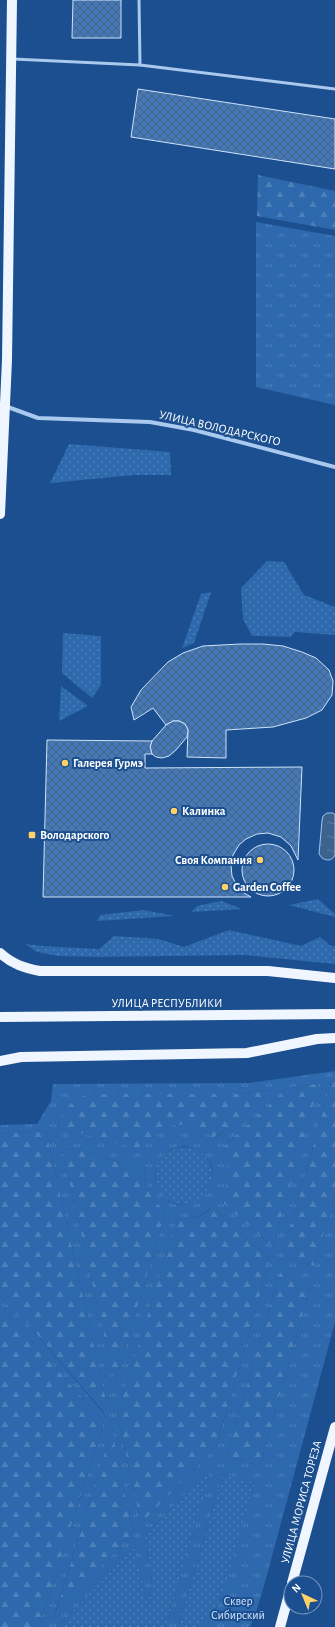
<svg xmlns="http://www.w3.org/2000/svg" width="335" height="1627" font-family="'Alegreya Sans',sans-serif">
<defs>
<pattern id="grass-dots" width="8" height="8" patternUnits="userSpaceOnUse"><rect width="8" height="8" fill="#2e69ad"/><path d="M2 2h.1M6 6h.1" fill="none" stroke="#4d80b9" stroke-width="1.8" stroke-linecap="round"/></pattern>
<pattern id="forest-firs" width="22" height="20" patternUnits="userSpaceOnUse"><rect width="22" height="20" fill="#2e69ad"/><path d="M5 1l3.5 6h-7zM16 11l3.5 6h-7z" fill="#4d80b9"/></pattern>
<pattern id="park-tufts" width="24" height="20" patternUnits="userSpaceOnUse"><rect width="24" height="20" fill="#2e69ad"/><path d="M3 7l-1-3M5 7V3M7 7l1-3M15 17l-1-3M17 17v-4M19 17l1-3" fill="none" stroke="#4d80b9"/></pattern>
<pattern id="water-ripples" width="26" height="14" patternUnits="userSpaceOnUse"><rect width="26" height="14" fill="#3c6290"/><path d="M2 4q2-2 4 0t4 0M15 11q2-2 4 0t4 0" fill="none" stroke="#597aa1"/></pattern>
<pattern id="building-cross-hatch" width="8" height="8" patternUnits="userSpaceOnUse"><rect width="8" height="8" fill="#4478b7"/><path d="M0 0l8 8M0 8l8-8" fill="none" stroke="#486282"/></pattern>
</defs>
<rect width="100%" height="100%" fill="#1b4f8f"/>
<g fill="url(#grass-dots)">
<path d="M69,444L170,452L171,475H135L50,483Z"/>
<path d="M267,561L284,562L304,595L335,607V635L295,632L291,637L252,636L243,619L241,588Z"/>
<path d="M211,592L194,643L182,648L201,594Z"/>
<path d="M63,633L101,636V685L92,698L62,673Z"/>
<path d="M61,686L88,706L59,721Z"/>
<path d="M318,899L335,914V917L289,905Z"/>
<path d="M221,901L242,909L191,912L197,906Z"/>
<path d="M144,910L175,916L97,921L100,915Z"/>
<path d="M229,930L301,946L320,937L331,946H335V964L244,955L98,957L58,956L37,952L25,944L42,946L99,949L114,936L159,939L184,947Z"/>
<circle cx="184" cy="1176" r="29"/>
<path d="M214,1463L166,1627H58L134,1547L148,1604L152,1582L145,1536Z"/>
<path d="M223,1474L255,1483L226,1585C222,1596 211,1624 198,1627C192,1627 184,1627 178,1627Z"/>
</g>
<g fill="url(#forest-firs)">
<path d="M258,175L335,191V230L257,216Z"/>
<path d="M331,1082H335V1196L314,1266L295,1261L283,1254Z"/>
<path d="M320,1083L273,1247L222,1202C228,1186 229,1164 222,1148L286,1089Z"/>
<path d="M271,1090L233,1125L213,1138L197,1127L148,1143L143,1151L58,1127C63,1109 70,1100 88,1094H238Z"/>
<path d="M46,1130L107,1404L106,1415L27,1323L0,1297V1134Z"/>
<path d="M78,1149L144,1170C145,1186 153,1202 166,1211L115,1384L62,1150Z"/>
<path d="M212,1207L270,1260L216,1447L141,1524L117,1414L177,1218C193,1219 200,1219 212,1207Z"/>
<path d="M280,1272L310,1287L260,1466L226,1456Z"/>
<path d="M0,1305L104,1422L39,1627H0Z"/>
<path d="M112,1428L133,1533L54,1618Z"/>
</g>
<g fill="url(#park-tufts)" fill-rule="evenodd">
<path d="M256,222L335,236V405L256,387Z"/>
<path d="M335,1071V1082H331L283,1254L295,1261L314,1266L335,1196V1322L267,1575L255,1616L250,1627H199L214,1612L221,1599L255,1483L223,1474L178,1627H166L213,1464L145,1536L152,1582L148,1605L134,1547L58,1627H39L104,1422L0,1305V1297L27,1323L105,1415L107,1404L46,1130L0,1134V1125L37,1124L51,1101L53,1084L248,1083ZM319,1083V1084L273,1247L222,1202C229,1183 230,1167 222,1148L286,1089ZM270,1090L233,1125L214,1138C208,1135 203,1130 198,1128C176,1117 154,1133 142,1150L58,1127C63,1109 70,1100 88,1094H238ZM184,1146C250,1161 186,1239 158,1188C150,1174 159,1156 172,1149C176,1148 180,1147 184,1146ZM78,1149L144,1170C146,1189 152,1200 166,1211L115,1383L62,1150ZM212,1207L270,1260L216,1447L141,1524L117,1414L177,1219C195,1218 197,1219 212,1207ZM280,1272L310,1287L260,1466L226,1456ZM112,1429L133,1533L54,1617Z"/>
</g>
<path fill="url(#water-ripples)" stroke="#9cc4f0" d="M327,813H333L335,815V855C332,861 327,861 322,858L319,854L322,821L323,816Z"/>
<g fill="url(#building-cross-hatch)" stroke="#cfe3fa">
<path d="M73,0H121V38H72Z"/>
<path d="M138,89L335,119V169L131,137Z"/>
<path d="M240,644H263L283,646L302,652L316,658L329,670L333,681L332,695L322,710L306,718L273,727L226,730V758L187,757L188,730L185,724L179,721H173L166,725L153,708L134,720L131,707L141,690L168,662L183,653L203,646Z"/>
<path d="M173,721H179L185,724L188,730L187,737L176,750L169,756L162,758L156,757L152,754L150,747L152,741L166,725Z"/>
<path d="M47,740L152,741L150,747L152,754H145V768L302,767L298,860L291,846L281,837L268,833L257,834L246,839L239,845L233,855L231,866L232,876L236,884L244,893L251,897H43Z"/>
<circle cx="268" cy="870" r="26"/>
</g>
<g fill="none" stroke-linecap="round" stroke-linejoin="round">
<g stroke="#a9c9ee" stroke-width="3">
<path d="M13,59L140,65L139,0"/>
<path d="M140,65L335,89"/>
</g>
<path stroke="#a9c9ee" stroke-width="4" d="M5,406L38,418L150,422L194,430L335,467"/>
<g stroke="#f0f6ff" stroke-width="10">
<path d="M0,514L7,360L12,0"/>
<path d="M0,953C12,964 24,968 40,971H268L335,978"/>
<path d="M0,1017L335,1014"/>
<path d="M0,1061L21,1057L247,1053L317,1039L335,1038"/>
<path d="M292,1583L335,1427"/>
<path d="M280,1627L291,1587"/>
</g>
</g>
<g fill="#ffd166" stroke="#1b4f8f" stroke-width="1.5">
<circle cx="65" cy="763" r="4"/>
<circle cx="174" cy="811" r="4"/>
<rect x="28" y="831" width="8" height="8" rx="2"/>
<circle cx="260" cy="860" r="4"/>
<circle cx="225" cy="887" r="4"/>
</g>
<g text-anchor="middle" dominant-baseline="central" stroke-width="4" stroke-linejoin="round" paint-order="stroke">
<g font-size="12" fill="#fff" stroke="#1b4f8f">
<text transform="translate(220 428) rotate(13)">УЛИЦА ВОЛОДАРСКОГО</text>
<text x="167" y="1003">УЛИЦА РЕСПУБЛИКИ</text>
<text transform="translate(301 1502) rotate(-75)">УЛИЦА МОРИСА ТОРЕЗА</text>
</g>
<g font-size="12" font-weight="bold" fill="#fff" stroke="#1b4f8f" text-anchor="start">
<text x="73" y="763">Галерея Гурмэ</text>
<text x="182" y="811">Калинка</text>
<text x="40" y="835">Володарского</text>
<text x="252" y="860" text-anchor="end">Своя Компания</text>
<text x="233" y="887">Garden Coffee</text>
</g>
<g font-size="12" fill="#cfe3fa" stroke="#1b4f8f">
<text x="238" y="1601">Сквер<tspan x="238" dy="14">Сибирский</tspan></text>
</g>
</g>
<g transform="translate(303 1595) rotate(316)"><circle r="19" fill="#1b4f8f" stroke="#7695bc"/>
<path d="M0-3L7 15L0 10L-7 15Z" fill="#ffd166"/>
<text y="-6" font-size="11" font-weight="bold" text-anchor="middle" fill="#ffffff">N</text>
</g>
</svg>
